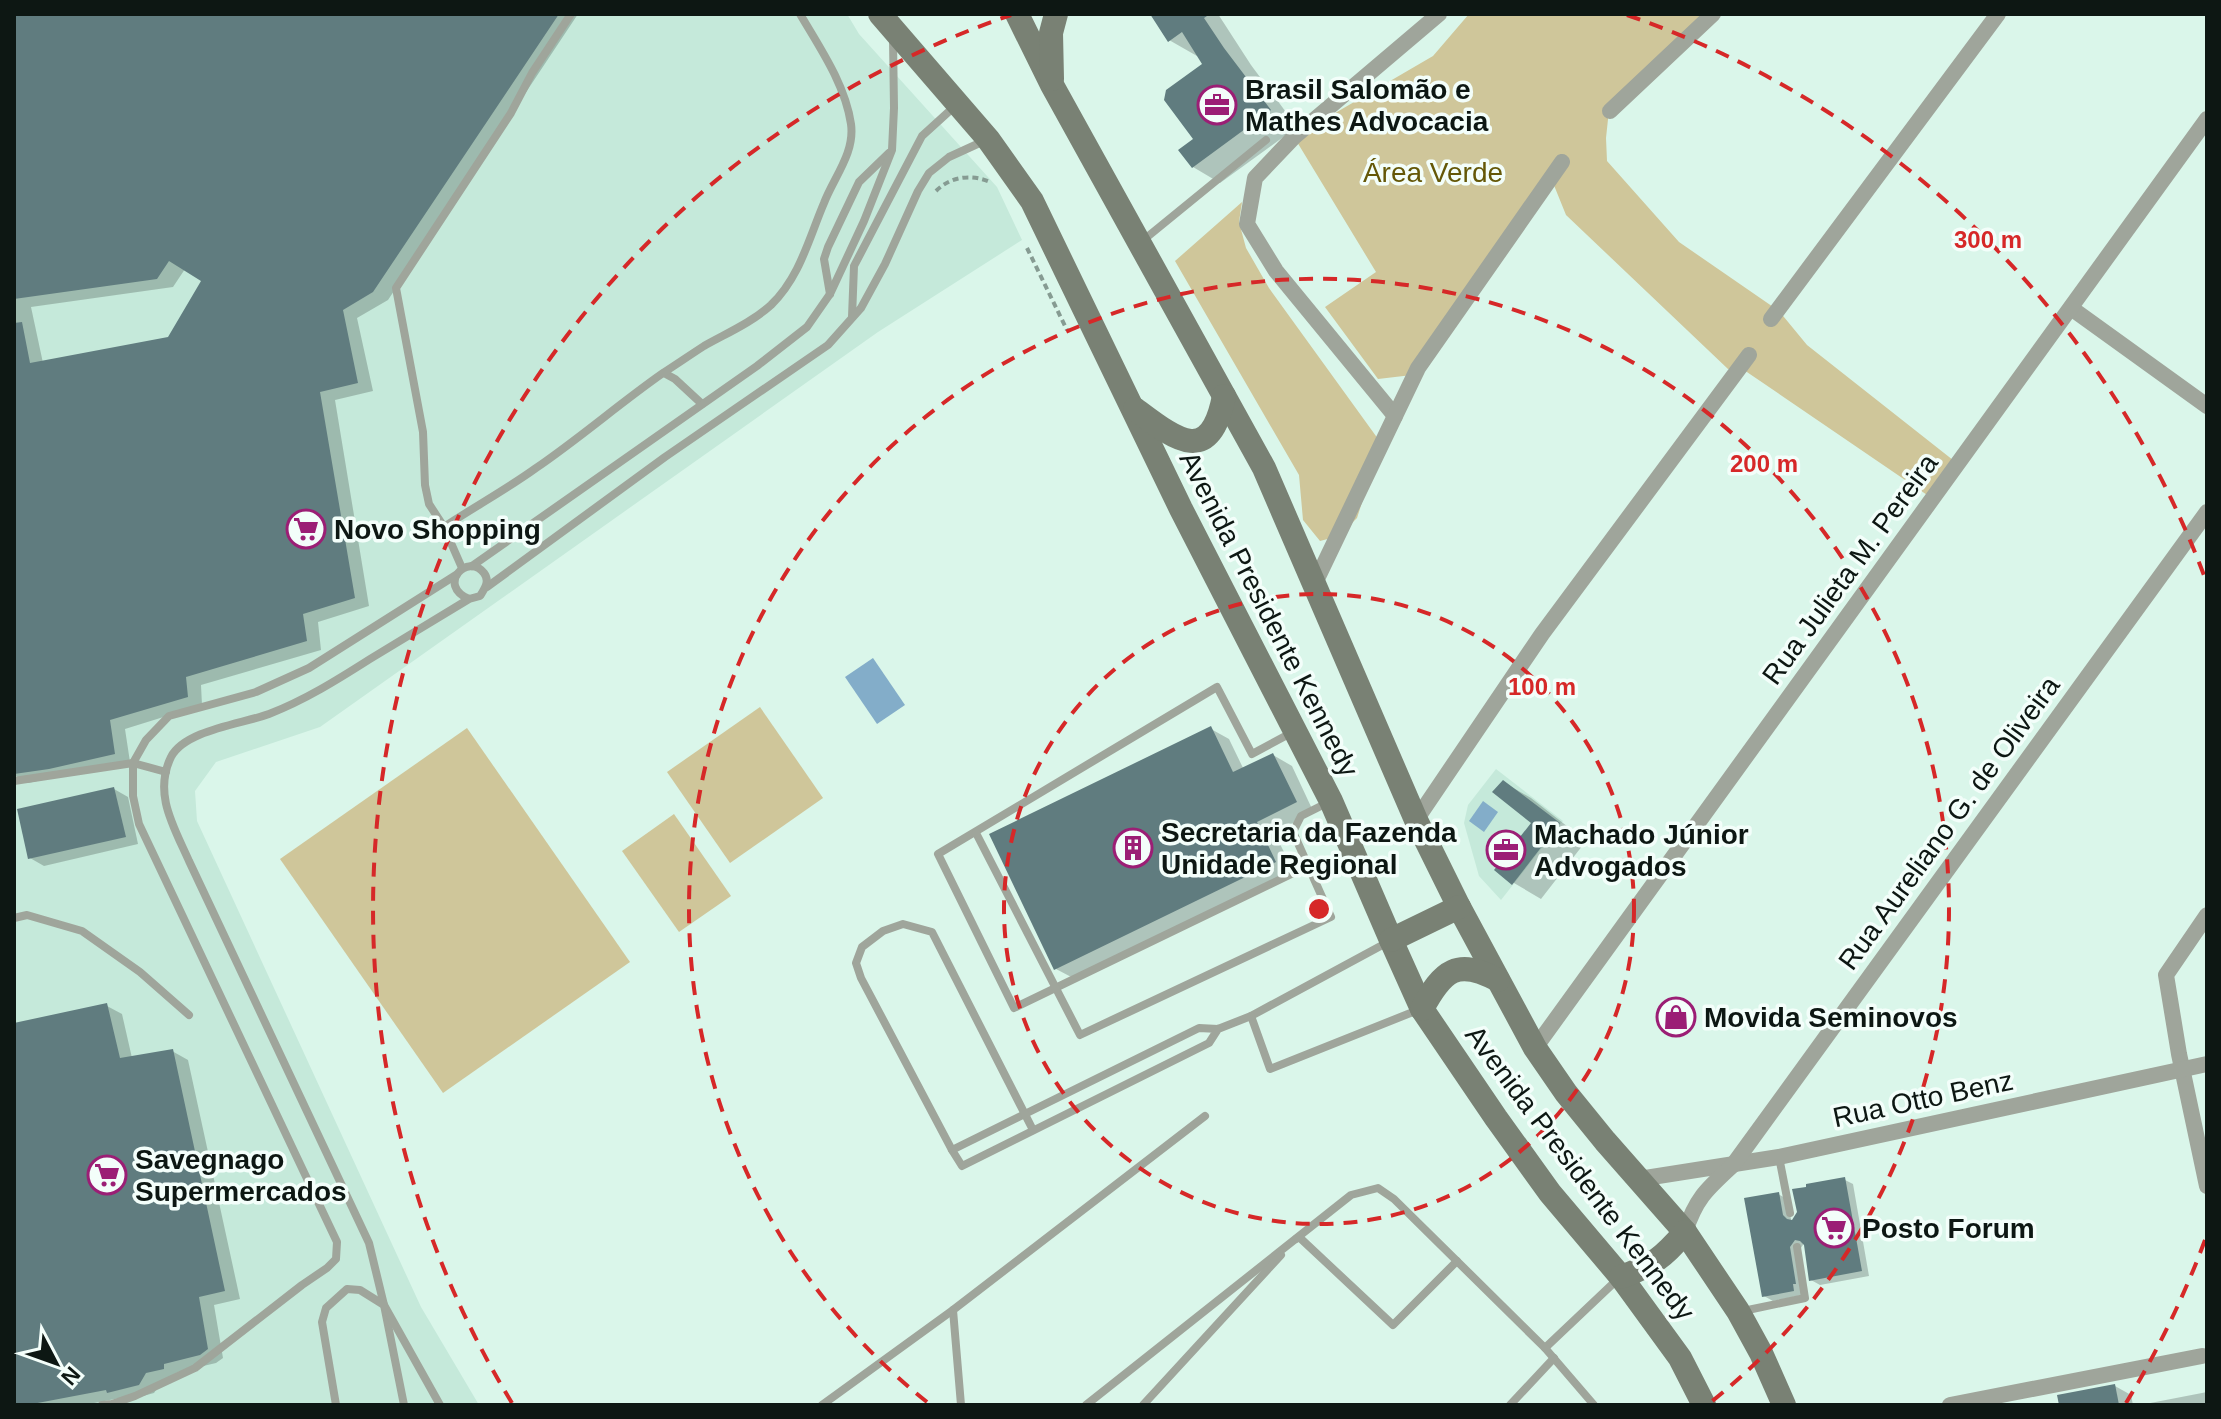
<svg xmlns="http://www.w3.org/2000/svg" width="2221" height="1419" font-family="Helvetica,sans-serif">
<rect width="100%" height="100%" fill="#daf6ea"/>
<g fill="#c5e9da">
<path d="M14,14H847L859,34L997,187L1022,240L878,332L320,727L216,762L195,791L197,821L421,1307L479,1405H14Z"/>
<path d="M1496,769L1563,821L1501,900L1479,876L1464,823L1468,805Z"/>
</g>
<g fill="#cfc69a">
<path d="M1469,14H1713L1609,110L1606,138L1607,161L1679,242L1779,311L1807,345L1958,464L1933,499L1741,368L1728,369L1566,215L1549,173L1412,375L1378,379L1325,307L1376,272L1294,137L1433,56Z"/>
<path d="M1242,202L1239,222L1246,248L1269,288L1381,443L1357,518L1339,536L1320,541L1303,520L1299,475L1175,261Z"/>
<path d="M760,707L823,798L730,863L667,772Z"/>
<path d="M467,728L630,962L443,1093L280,859Z"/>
<path d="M674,814L731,896L679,932L622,851Z"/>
</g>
<g fill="#83adc9">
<path d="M873,658L905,705L877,724L845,677Z"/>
<path d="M1483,801L1498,812L1484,832L1469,821Z"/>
</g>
<g fill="#0003" fill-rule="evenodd">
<path d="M14,14H578L388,300L357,318L373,391L335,400L369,606L318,622L321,650L201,685L202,705L125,729L130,762L28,783L14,775ZM185,269L203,280L169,339L43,363L31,307L173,287Z"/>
<path d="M1152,14H1218L1251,65L1297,127L1220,183L1193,167L1205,64L1199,55L1197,56L1169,40Z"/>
<path d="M1211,729L1229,739L1244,770L1273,755L1292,766L1314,813L1274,832L1294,872L1075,979L1056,969Z"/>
<path d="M1503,782L1531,798L1586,841L1541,899L1514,883L1497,870L1534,822Z"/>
<path d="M114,789L128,797L138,844L44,866L30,858Z"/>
<path d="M107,1006L122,1014L132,1058L172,1051L188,1060L240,1299L214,1305L223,1358L216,1363L178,1372L162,1381L154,1393L125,1401L120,1398L84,1405H14V1025Z"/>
<path d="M1845,1180L1853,1184L1869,1276L1820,1285L1811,1280L1805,1242L1798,1252L1802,1295L1773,1301L1764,1296L1778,1194L1787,1199L1792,1224Z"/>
<path d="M2115,1386L2131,1395L2133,1405H2061Z"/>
<path d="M2207,1392V1405H2140Z"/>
</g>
<g fill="#607c7f">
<path d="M14,14H559L373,292L343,310L358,383L320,392L355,598L303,614L307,641L186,677L188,697L110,720L115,754L49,769L14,774V323L22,322L30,363L168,337L201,281L169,261L157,279L14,299Z"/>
<path d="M1150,14H1210L1204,18L1224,48L1271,110L1192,168L1178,150L1193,139L1164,100L1166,90L1202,64L1182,32L1168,42Z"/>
<path d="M1211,726L1233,772L1273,753L1297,802L1257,822L1276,862L1054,970L989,834Z"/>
<path d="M1503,780L1560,823L1512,885L1494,870L1531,823L1492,792Z"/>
<path d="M114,787L126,837L28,859L17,809Z"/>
<path d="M107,1003L120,1058L173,1049L225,1291L199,1297L208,1349L200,1355L164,1364V1369L146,1373L139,1385L107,1393L106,1390L27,1405H14V1023Z"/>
<path d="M1845,1177L1862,1271L1809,1281L1804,1245L1800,1241L1795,1240L1790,1247L1796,1284H1793L1794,1291L1762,1297L1744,1198L1779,1192L1783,1215L1787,1219L1792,1220L1797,1212L1792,1189L1806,1187V1184Z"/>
<path d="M2115,1384L2119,1405H2059L2057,1395Z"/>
</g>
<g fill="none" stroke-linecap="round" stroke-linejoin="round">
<g stroke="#869b92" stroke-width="4" stroke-dasharray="6 4" stroke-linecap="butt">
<path d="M936,191C951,176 972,174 990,182"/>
<path d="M1027,248L1067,330"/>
</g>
<g stroke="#9fa59b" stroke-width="8">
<path d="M1141,242L1266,140"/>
<path d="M830,294L824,259L828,247L859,182L889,153"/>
<path d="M852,317L854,266L922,136L955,106"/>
<path d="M664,373L675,379L702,404"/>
<path d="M444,527C474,507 507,489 536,468C580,438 620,403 663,373C677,364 690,355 704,346C727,333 751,323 771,305C800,277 809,238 824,203C834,177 855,153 851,124C845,84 820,48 800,14"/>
<path d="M472,566L757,366L807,327L830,294L864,221L892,150L894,108L893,39"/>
<path d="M462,568L444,527L429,504L425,485L423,432L396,288L511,113L532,73L571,14"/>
<path d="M487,587L665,457L828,345L861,308L885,264L918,191L929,173L949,157L984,141"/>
<path d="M1291,733L1252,754L1217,687L938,854L1014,1008L1308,866"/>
<path d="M14,781L133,763L166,772"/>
<path d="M976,833L1080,1035L1331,917L1293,832L1301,816L1327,803"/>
<path d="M14,918L27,915L82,931L140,972L189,1015"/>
<path d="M1388,942L1251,1016L1270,1069L1418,1010"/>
<path d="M1218,1029L1209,1043L962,1166L952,1150L1199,1028L1218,1029L1251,1016"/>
<path d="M952,1150L861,978L856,963L862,947L883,931L903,924L932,932L1033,1130"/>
<path d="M1779,1157L1790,1213"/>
<path d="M1296,1239L1299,1237L1393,1325L1457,1261"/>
<path d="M1743,1311L1805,1298L1797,1247"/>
<path d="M1545,1348L1620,1277"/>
<path d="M102,1405L112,1404L135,1396L195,1368L302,1285L327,1268L336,1259L337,1242L139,824L133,796V763L146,740L169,716L256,692L309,668L456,575"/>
<path d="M336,1405L322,1322L326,1308L347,1289L360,1290L384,1305L404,1405"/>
<path d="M440,1405L384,1305L369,1243L189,861C174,827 153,794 171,757C185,730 242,724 269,714C305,700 337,680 370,659C403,639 436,619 469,599L480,596C485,588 490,581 484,573C468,552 436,585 469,599"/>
<path d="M822,1405L953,1310"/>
<path d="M961,1405L953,1310L1205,1116"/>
<path d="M1086,1405L1351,1195L1378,1188L1394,1199L1545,1348L1594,1405"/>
<path d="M1143,1405L1281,1255"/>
<path d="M1510,1405L1554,1358"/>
</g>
<g stroke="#9fa59b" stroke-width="16">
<path d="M1610,111L1713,14"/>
<path d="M2071,308L2207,406"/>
<path d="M1771,319L1998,14"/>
<path d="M1395,416L1276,271L1247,224L1255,178L1294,137L1439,14"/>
<path d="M1315,583L1418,368L1562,162"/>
<path d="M1416,820L1542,634L1749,355"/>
<path d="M2207,915L2166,975L2179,1054L2207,1186"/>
<path d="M1535,1048L2207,119"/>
<path d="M1639,1179L1779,1157L2207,1064"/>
<path d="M1685,1232C1696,1198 1707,1189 1733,1165L2207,512"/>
<path d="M1950,1405L2202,1356"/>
</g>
<g stroke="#798174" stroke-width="24">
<path d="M880,14L988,139L1032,201L1181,509L1331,801L1391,940L1422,1009L1496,1118L1550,1193L1621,1277L1680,1358L1704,1405"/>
<path d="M1017,14L1052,85L1264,468L1416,820L1459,907L1535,1048L1566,1093L1605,1141L1685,1232L1738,1311L1761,1353L1784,1405"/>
<path d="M1052,79L1051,33L1056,14"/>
<path d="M1135,409C1175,439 1210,468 1224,396"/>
<path d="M1391,940L1459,907"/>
<path d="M1422,1009C1443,970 1457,958 1498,980"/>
<path d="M1621,1277C1653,1265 1663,1258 1685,1232"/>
</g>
</g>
<g fill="none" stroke="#d62828" stroke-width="4" stroke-dasharray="14 10">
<circle cx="1319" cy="909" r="315"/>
<path d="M927 1402A630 630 0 1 1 1711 1402"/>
<path d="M2205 1240A946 946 0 0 1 2126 1403M512 1403A946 946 0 0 1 1011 15M1627 15A946 946 0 0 1 2205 578"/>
</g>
<defs>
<g id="office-ring" transform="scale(2)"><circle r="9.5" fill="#f3fefa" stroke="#9b1e75" stroke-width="1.5"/><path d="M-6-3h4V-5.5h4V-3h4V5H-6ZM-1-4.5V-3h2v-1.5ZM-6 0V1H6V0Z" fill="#9b1e75"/></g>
<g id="supermarket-ring" transform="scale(2)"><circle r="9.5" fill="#f3fefa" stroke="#9b1e75" stroke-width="1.5"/><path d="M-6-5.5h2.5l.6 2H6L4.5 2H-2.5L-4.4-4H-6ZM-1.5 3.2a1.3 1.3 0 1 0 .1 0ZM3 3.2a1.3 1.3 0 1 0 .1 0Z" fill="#9b1e75"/></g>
<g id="building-ring" transform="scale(2)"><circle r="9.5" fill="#f3fefa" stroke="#9b1e75" stroke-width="1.5"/><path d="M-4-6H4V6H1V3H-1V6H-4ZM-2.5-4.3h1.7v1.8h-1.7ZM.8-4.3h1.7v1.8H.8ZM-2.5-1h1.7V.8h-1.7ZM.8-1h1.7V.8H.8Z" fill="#9b1e75"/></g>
<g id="shop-ring" transform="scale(2)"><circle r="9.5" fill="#f3fefa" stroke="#9b1e75" stroke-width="1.5"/><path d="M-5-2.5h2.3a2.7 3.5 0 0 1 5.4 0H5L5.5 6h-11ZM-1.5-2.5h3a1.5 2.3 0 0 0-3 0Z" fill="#9b1e75"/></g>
</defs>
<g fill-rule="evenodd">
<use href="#office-ring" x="1217" y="105"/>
<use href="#supermarket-ring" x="306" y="529"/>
<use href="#building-ring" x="1133" y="848"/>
<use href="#office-ring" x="1506" y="850"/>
<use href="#shop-ring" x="1676" y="1017"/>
<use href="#supermarket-ring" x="107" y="1175"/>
<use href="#supermarket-ring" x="1834" y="1228"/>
</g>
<g text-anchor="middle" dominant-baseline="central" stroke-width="7" stroke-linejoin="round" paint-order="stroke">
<g font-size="28" font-weight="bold" fill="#0d1713" stroke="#f3fefa" text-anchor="start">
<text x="1245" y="89">Brasil Salomão e<tspan x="1245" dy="32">Mathes Advocacia</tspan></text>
<text x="334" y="529">Novo Shopping</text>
<text x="1161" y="832">Secretaria da Fazenda<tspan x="1161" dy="32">Unidade Regional</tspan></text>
<text x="1534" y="834">Machado Júnior<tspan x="1534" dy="32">Advogados</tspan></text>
<text x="1704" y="1017">Movida Seminovos</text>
<text x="135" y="1159">Savegnago<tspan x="135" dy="32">Supermercados</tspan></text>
<text x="1862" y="1228">Posto Forum</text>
</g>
<g font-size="28" fill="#645707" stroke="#f3fefa">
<text x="1433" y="172">Área Verde</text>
</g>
<g font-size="28" fill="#0d1713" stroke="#f3fefa">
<text transform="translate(1850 569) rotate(-54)">Rua Julieta M. Pereira</text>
<text transform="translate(1269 614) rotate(63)">Avenida Presidente Kennedy</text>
<text transform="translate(1949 823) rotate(-54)">Rua Aureliano G. de Oliveira</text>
<text transform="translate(1923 1099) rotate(-12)">Rua Otto Benz</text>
<text transform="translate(1580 1173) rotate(53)">Avenida Presidente Kennedy</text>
</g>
</g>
<circle cx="1319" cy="909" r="12" fill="#d62828" stroke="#f3fefa" stroke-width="4"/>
<g font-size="24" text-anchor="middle" font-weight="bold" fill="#d62828" stroke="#f3fefa" stroke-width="7" stroke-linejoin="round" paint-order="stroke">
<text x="1988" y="248">300 m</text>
<text x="1764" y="472">200 m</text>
<text x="1542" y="695">100 m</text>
</g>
<rect width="2221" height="1419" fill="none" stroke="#0d1713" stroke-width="32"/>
<g transform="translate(56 1363) rotate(131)" stroke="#f3fefa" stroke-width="6" paint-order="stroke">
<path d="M0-6L14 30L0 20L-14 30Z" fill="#0d1713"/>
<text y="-12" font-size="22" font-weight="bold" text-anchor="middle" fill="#0d1713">N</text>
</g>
</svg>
